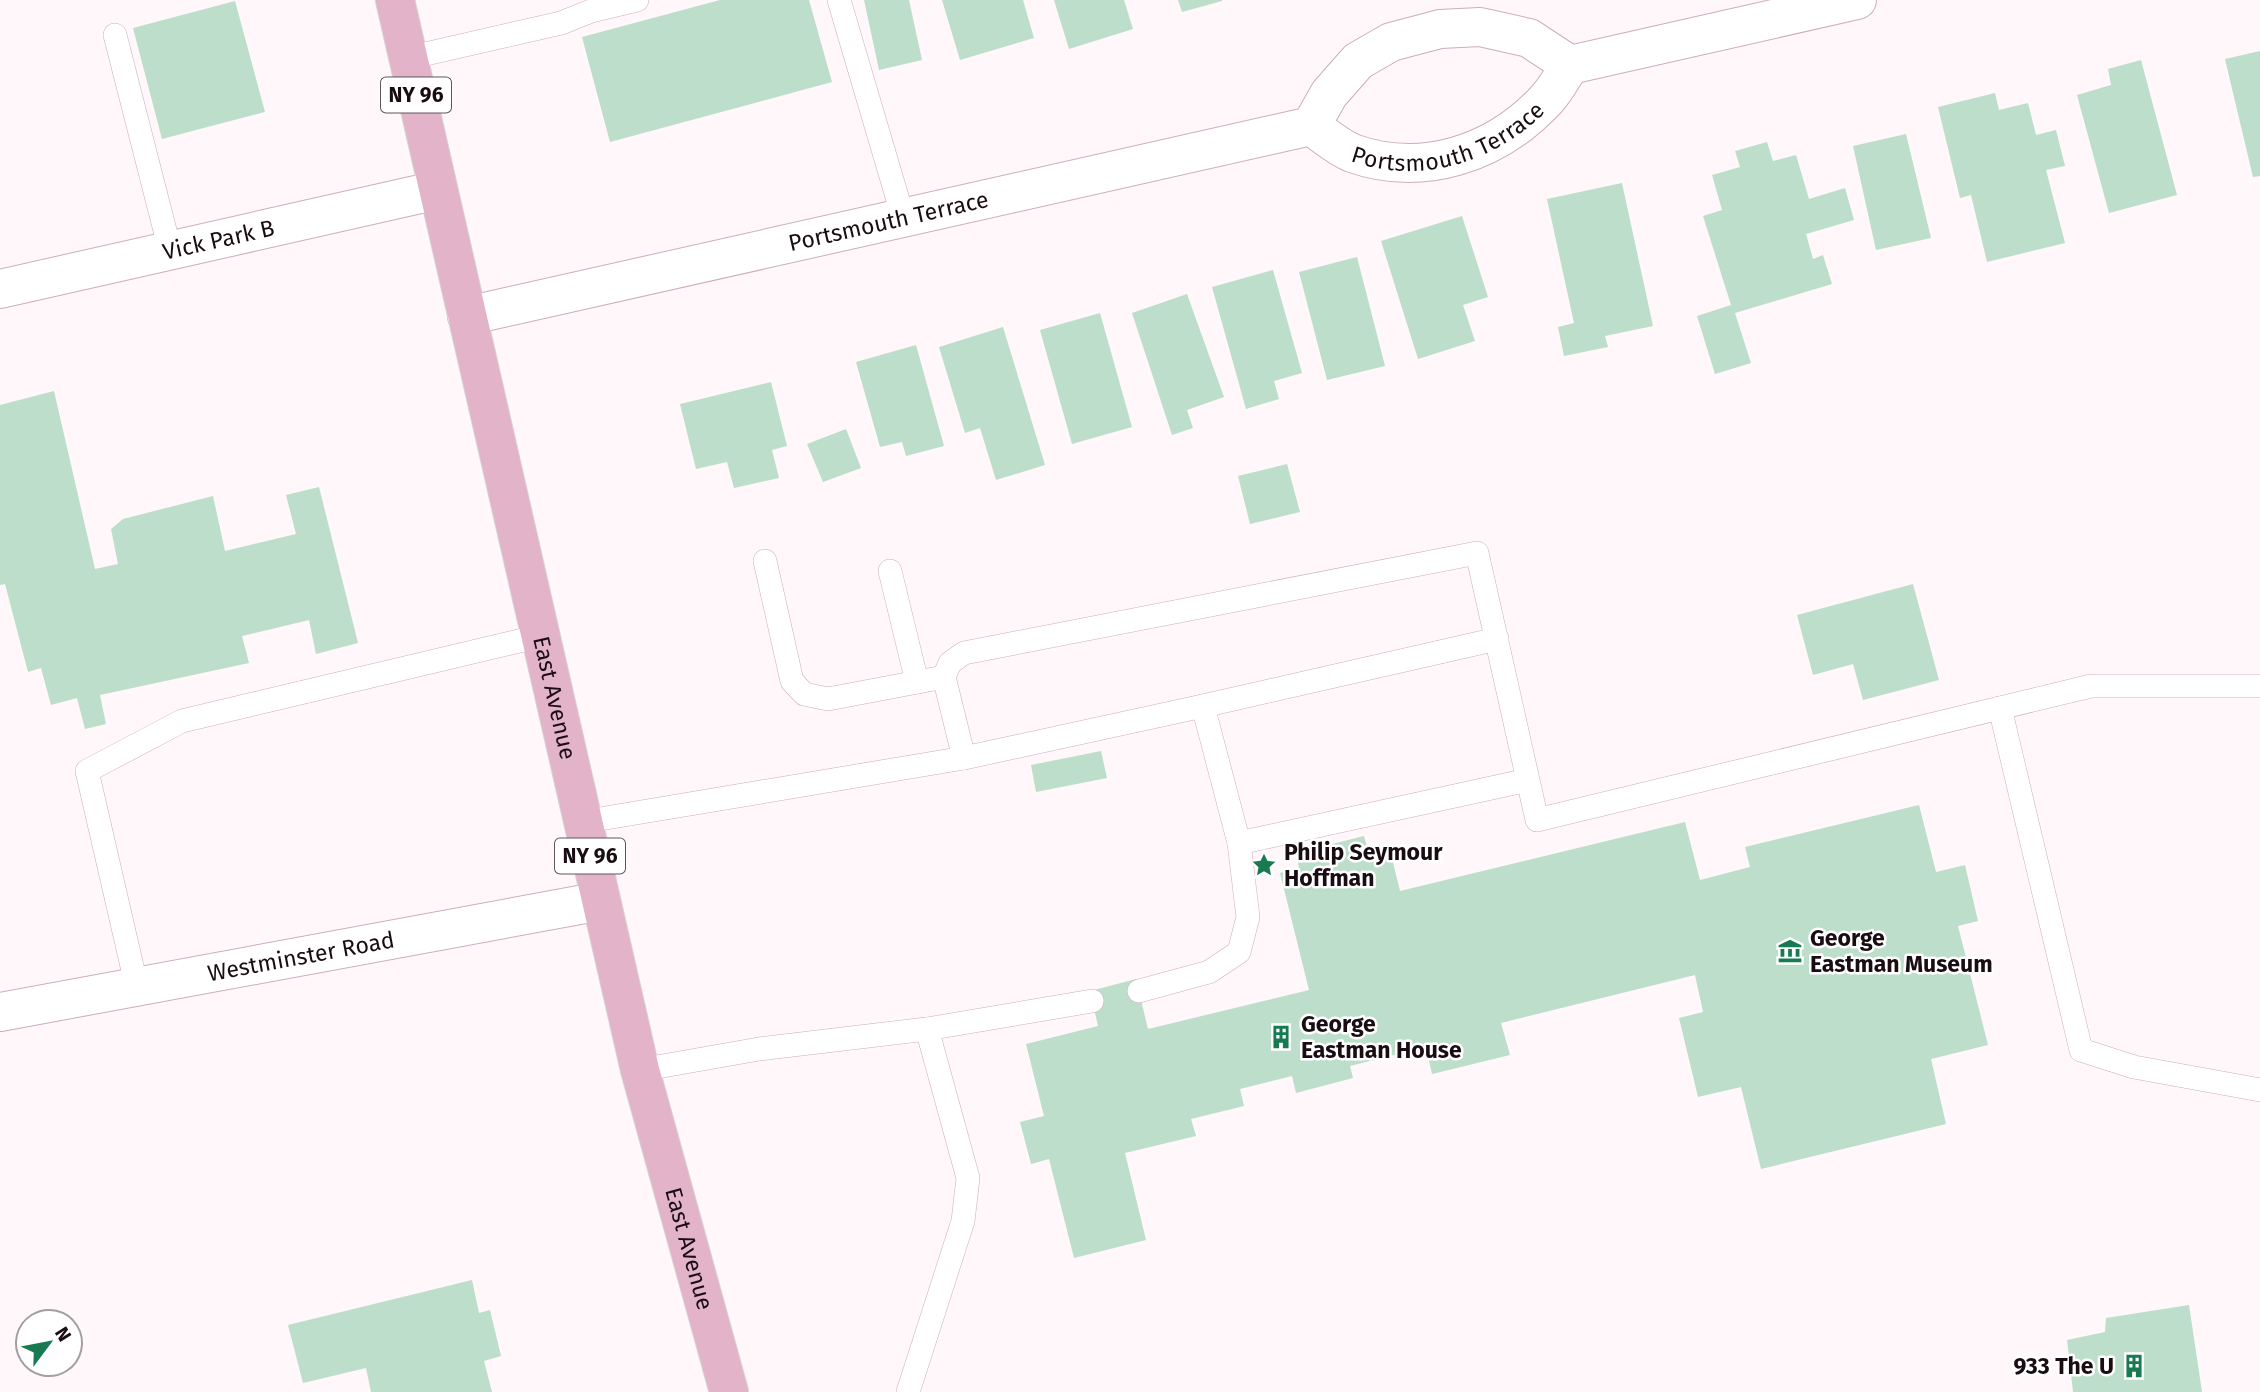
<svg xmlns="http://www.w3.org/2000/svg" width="2260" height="1392" font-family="'Fira Sans',sans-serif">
<rect width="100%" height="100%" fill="#fff7fa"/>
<g fill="#bcdeca">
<path d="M720,0H809L832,82L610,142L582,37Z"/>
<path d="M864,0H909L922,60L879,70Z"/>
<path d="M942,0H1023L1034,38L960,60Z"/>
<path d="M1054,0H1124L1133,29L1069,49Z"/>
<path d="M1178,0H1222V1L1182,12Z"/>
<path d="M235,1L265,112L162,139L133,28Z"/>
<path d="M2260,51V176L2253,177L2225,59Z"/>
<path d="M2141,60L2177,195L2109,213L2077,95L2111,85L2108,69Z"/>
<path d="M1995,93L1999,110L2028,103L2036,135L2056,130L2065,166L2046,170L2065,243L1987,262L1971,195L1960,198L1938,107Z"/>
<path d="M1906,134L1931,238L1876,250L1853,146Z"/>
<path d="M1767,142L1773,161L1796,155L1809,199L1845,188L1854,220L1806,234L1813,259L1823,255L1832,284L1735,313L1751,363L1715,374L1697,316L1731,305L1703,216L1722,210L1712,175L1740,167L1735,151Z"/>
<path d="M1622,183L1653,326L1605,336L1608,347L1564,356L1558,327L1574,323L1547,199Z"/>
<path d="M1462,216L1488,297L1463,305L1475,341L1418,359L1381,241Z"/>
<path d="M1357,257L1385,366L1327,380L1299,272Z"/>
<path d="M1273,270L1302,373L1274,381L1279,399L1246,409L1212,287Z"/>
<path d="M1187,294L1224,397L1187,410L1193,428L1172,435L1132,313Z"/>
<path d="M1100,313L1132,427L1072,444L1040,330Z"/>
<path d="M1003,327L1045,465L996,480L980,428L965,433L939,347Z"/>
<path d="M916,345L944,446L906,456L902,442L880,447L856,362Z"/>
<path d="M771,382L787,446L772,450L779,478L734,488L727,462L696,469L680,404Z"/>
<path d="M54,391L95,569L118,564L111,529L123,519L213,496L225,551L296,534L286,495L319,487L358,643L316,654L309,620L242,636L249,663L100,695L106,724L85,729L77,698L51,705L41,668L28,672L5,584L0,585V405Z"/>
<path d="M846,429L861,468L823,482L807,444Z"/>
<path d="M1287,464L1300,512L1250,524L1238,476Z"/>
<path d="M1913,584L1939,680L1863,700L1853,664L1813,675L1797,615Z"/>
<path d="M1101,751L1107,778L1036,792L1031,765Z"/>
<path d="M1919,805L1936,872L1965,865L1978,921L1958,926L1988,1045L1931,1059L1946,1124L1761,1169L1741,1087L1698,1097L1679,1018L1703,1012L1695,975L1501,1023L1510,1055L1432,1074L1426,1047L1350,1066L1353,1078L1296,1093L1292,1076L1240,1089L1244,1106L1191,1119L1196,1136L1125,1153L1146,1240L1074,1258L1049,1159L1031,1164L1020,1122L1044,1116L1026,1044L1098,1026L1090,991L1136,979L1148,1029L1309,990L1280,873L1299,868L1296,853L1364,836L1368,851L1389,846L1400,891L1685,822L1700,880L1750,867L1745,847Z"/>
<path d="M472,1280L479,1313L490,1310L501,1356L484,1361L492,1392H371L366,1368L303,1383L288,1325Z"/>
<path d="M2189,1305L2202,1392H2073L2067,1340L2105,1332L2106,1318Z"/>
</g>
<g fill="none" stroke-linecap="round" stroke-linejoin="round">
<g stroke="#cfacbb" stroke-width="24">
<g id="service">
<path d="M839,0L903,217"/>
<path d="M115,35L170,250"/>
<path d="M408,58L561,23L591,11L637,0"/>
<path d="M765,561L792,681L804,694L828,699L944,677"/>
<path d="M890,571L917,682"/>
<path d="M1203,706L1497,639"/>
<path d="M2000,708L2081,1050L2134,1067L2260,1090"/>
<path d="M1528,780L1239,843L1203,706L964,758L944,677L950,663L964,653L1477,553L1537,820L2091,686H2260"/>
<path d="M582,822L964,758"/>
<path d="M137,988L87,771L182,721L540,636"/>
<path d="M1139,991L1209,972L1239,952L1248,917L1239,843"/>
<path d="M927,1029L1092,1001"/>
<path d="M640,1070L759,1049L927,1029L968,1178L963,1221L908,1392"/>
</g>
</g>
<g stroke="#cfacbb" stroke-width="40">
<g id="minor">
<path d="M1570,65L1857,0"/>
<path id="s1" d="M0,289L438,190"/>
<path id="s2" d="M467,316L1311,126C1324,135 1338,147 1352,153C1422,178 1495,154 1545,101C1555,91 1562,77 1570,65L1529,38L1480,27L1440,29L1391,42L1358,61L1329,94L1311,126"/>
<path id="s3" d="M0,1012L601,901"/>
</g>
</g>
<g stroke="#d6d3d5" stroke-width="40">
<g id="primary">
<path id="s4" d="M395,0L640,1070L729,1392"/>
</g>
</g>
<use href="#service" stroke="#fff" stroke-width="23"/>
<use href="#minor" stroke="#fff" stroke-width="38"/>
<use href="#primary" stroke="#e3b3c9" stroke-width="38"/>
</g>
<defs>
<g id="sight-bare" transform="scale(1.89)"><path d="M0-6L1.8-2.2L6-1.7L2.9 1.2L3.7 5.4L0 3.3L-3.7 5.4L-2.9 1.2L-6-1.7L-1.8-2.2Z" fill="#187a51" stroke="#fff" stroke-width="2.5" paint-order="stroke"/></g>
<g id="museum-bare" transform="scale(1.89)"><path d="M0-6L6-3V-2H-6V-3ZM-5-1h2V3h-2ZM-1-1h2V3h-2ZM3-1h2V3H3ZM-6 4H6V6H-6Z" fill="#187a51" stroke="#fff" stroke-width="2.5" paint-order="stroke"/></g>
<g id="building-bare" transform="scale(1.89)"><path d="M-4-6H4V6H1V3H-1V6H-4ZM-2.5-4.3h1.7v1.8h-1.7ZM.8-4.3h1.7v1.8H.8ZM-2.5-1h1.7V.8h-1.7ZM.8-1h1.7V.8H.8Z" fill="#187a51" stroke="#fff" stroke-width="2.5" paint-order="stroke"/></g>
</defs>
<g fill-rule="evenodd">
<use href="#sight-bare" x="1264" y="865"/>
<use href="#museum-bare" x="1790" y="951"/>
<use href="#building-bare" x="1281" y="1037"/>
<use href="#building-bare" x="2134" y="1366"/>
</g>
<g text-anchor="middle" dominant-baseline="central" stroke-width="5" stroke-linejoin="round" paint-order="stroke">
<g fill="#fff" stroke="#5e565a" stroke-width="2">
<rect x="381" y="77.5" width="70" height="35" rx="5"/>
<rect x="555" y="838.5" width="70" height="35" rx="5"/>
</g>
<g font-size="21" font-weight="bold" fill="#190d13">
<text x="416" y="95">NY 96</text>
<text x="590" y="856">NY 96</text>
</g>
<g font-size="23" fill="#190d13" stroke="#fff">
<text stroke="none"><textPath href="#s2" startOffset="1017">Portsmouth Terrace</textPath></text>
<text stroke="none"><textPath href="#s2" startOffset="432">Portsmouth Terrace</textPath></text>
<text stroke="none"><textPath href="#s1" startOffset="224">Vick Park B</textPath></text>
<text stroke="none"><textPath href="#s4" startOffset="716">East Avenue</textPath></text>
<text stroke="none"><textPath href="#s3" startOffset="306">Westminster Road</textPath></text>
<text stroke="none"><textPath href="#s4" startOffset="1283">East Avenue</textPath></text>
</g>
<g font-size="23" font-weight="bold" fill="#190d13" stroke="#fff" text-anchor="start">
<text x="1284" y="852">Philip Seymour<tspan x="1284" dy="26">Hoffman</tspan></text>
<text x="1810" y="938">George<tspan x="1810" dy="26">Eastman Museum</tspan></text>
<text x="1301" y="1024">George<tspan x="1301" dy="26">Eastman House</tspan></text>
<text x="2114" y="1366" text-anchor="end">933 The U</text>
</g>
</g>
<g transform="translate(49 1343) rotate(58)"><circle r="33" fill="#ffffff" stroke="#a39ea1" stroke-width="2"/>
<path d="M0-5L12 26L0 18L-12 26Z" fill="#187a51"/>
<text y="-10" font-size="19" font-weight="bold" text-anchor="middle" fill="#190d13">N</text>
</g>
</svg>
